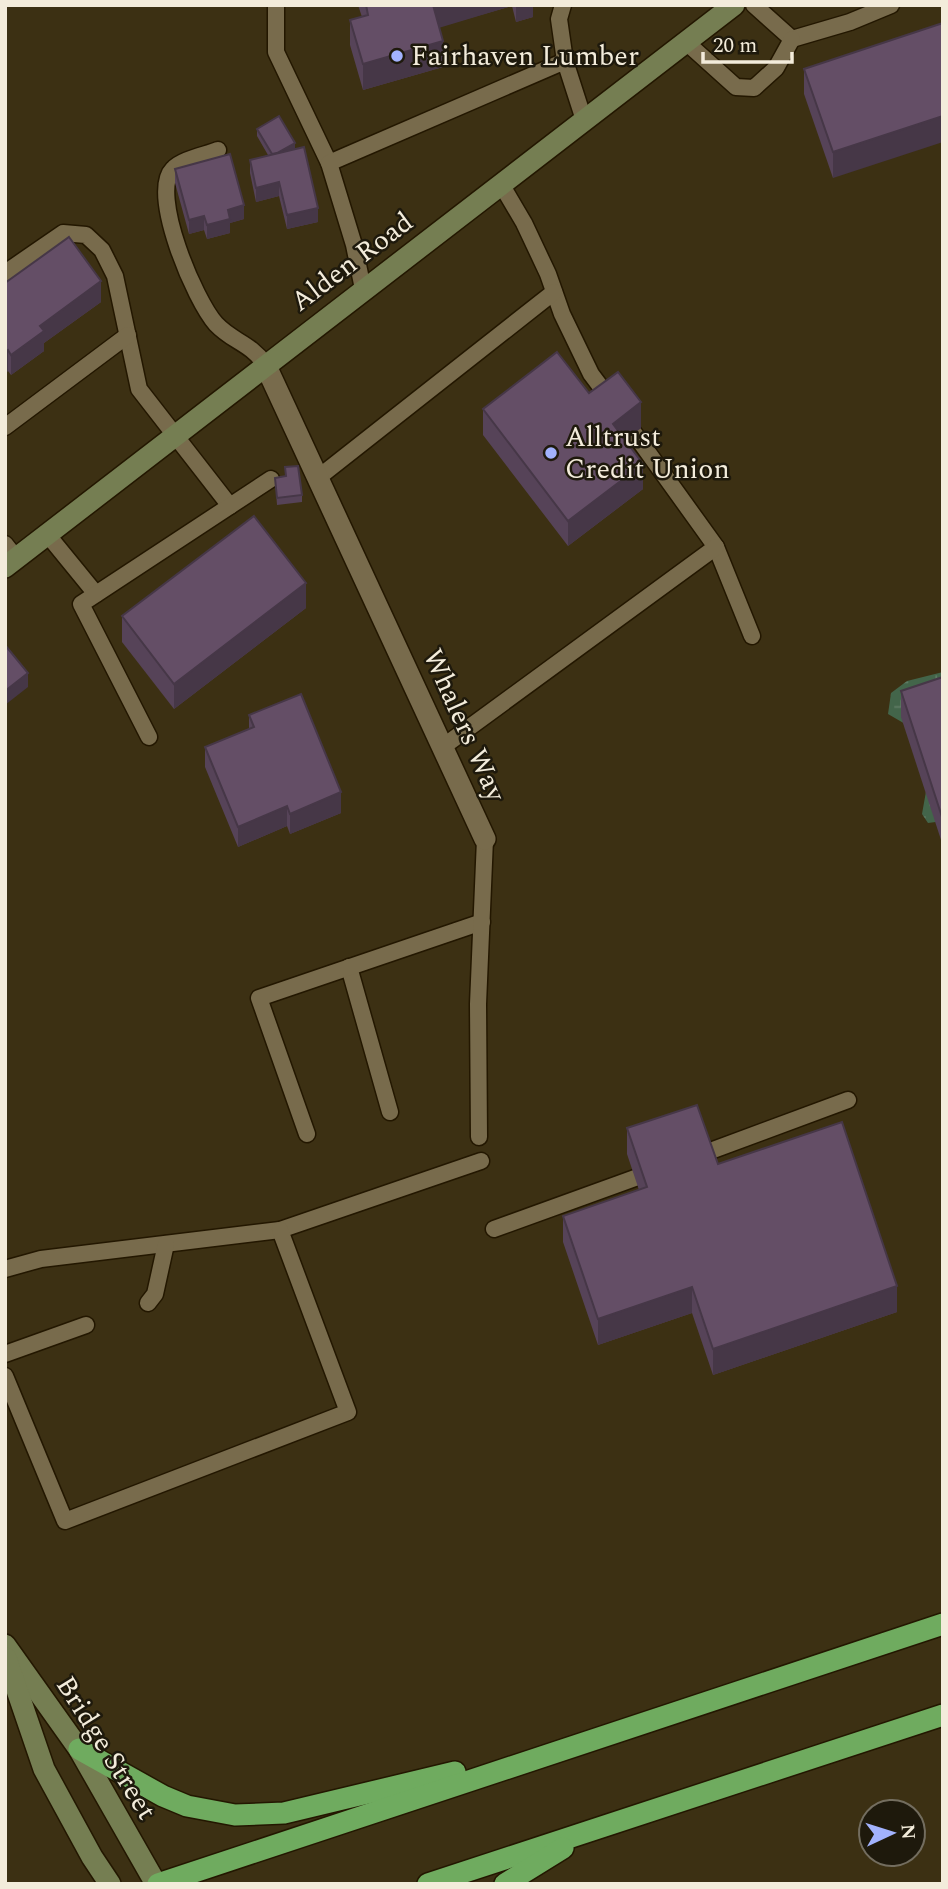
<svg xmlns="http://www.w3.org/2000/svg" width="948" height="1889" font-family="Spectral,serif">
<defs>
<pattern id="wetland-marsh" width="20" height="14" patternUnits="userSpaceOnUse" patternTransform="scale(1.75)"><rect width="20" height="14" fill="#43654a"/><path d="M1 5h8M5 5V1M11 12h8M15 12V8" fill="none" stroke="#5f7b64"/></pattern>
</defs>
<rect width="100%" height="100%" fill="#3c3013"/>
<path fill="url(#wetland-marsh)" d="M943,672V821L928,823L922,814L930,769L919,732L888,714L891,693L907,681Z"/>
<g fill="none" stroke-linecap="round" stroke-linejoin="round">
<g stroke="#231700" stroke-width="19">
<g id="lane">
<path d="M276,5V52L329,163"/>
<path d="M563,5L559,19L565,61"/>
<path d="M754,5L792,39L850,22L891,5"/>
<path d="M686,42L736,87L754,88L776,68L792,39"/>
<path d="M218,150C206,155 182,159 173,169C149,193 195,301 216,324C233,342 249,342 265,364"/>
<path d="M501,184L524,223L548,274L562,314L591,374L612,402"/>
<path d="M5,273L63,233L86,235L102,250L115,276L139,389L230,506"/>
<path d="M363,289L354,245L329,163L565,61L584,120"/>
<path d="M5,427L128,335"/>
<path d="M634,433L716,547L752,636"/>
<path d="M319,477L554,292"/>
<path d="M47,534L96,594"/>
<path d="M5,544L16,558"/>
<path d="M149,737L81,604L271,479"/>
<path d="M444,746L716,547"/>
<path d="M349,967L390,1112"/>
<path d="M307,1134L259,998L482,922"/>
<path d="M479,1137L478,1004L485,839"/>
<path d="M705,1153L848,1100"/>
<path d="M494,1229L635,1178"/>
<path d="M5,1269L41,1259L280,1230L481,1161"/>
<path d="M148,1303L155,1294L166,1244"/>
<path d="M5,1354L86,1325"/>
<path d="M5,1376L65,1521L348,1412L280,1230"/>
</g>
</g>
<g stroke="#231700" stroke-width="24">
<path id="street" d="M265,364L485,839"/>
</g>
<g stroke="#231700" stroke-width="24">
<g id="secondary">
<path d="M5,567L734,5"/>
<path d="M5,1645L79,1749L156,1884"/>
<path d="M6,1658L44,1769L92,1857L110,1884"/>
</g>
</g>
<g stroke="#231700" stroke-width="24">
<g id="highway">
<path d="M79,1749L163,1796L187,1806L235,1815L284,1813L455,1772"/>
<path d="M158,1884L943,1624"/>
<path d="M428,1884L943,1715"/>
<path d="M505,1884L563,1848"/>
</g>
</g>
<use href="#lane" stroke="#786b4c" stroke-width="16"/>
<use href="#street" stroke="#786b4c" stroke-width="21"/>
<use href="#secondary" stroke="#757e52" stroke-width="21"/>
<use href="#highway" stroke="#6fab5f" stroke-width="21"/>
</g>
<g fill="#564358">
<path d="M358,5H533V17L516,22L512,6L439,27L443,67L363,90L350,45V20L362,17Z"/>
<path d="M943,23L833,178L804,94V69Z"/>
<path d="M257,129L295,149L318,222L287,229L279,196L256,202L250,173V160L268,155L257,136Z"/>
<path d="M175,169L244,219L230,223V233L207,239L204,230L189,234L175,183Z"/>
<path d="M5,283L101,302L44,343V351L11,375L8,371L5,373Z"/>
<path d="M589,393L641,428L625,440L643,489L568,546L483,435V409Z"/>
<path d="M285,467L302,495V502L277,505L275,478L285,476Z"/>
<path d="M306,608L174,709L122,642V616Z"/>
<path d="M943,677V846L901,717V691Z"/>
<path d="M249,715L341,813L290,834L287,826L238,847L205,767V747L249,729Z"/>
<path d="M627,1128L718,1164L897,1312L713,1375L692,1313L598,1345L563,1242V1216L639,1190L627,1154Z"/>
</g>
<g fill="#463747">
<path d="M432,5H512V6L432,30Z"/>
<path d="M516,5H533V17L516,22Z"/>
<path d="M443,41V67L363,90V64Z"/>
<path d="M943,116V142L833,178V152Z"/>
<path d="M295,143V150L273,156Z"/>
<path d="M279,182V196L256,202V188Z"/>
<path d="M244,205V219L230,223V233L207,239V225L228,210Z"/>
<path d="M318,208V222L287,229V215Z"/>
<path d="M204,216V230L189,234V220Z"/>
<path d="M101,281V302L44,343V351L11,375V355L40,326Z"/>
<path d="M8,350V371L5,373V353Z"/>
<path d="M641,402V428L613,450V424Z"/>
<path d="M643,464V489L568,546V521Z"/>
<path d="M306,583V608L174,709V684Z"/>
<path d="M28,673V687L5,705V691Z"/>
<path d="M341,792V813L290,834V814Z"/>
<path d="M287,806V826L238,847V827Z"/>
<path d="M897,1286V1312L713,1375V1349Z"/>
<path d="M692,1287V1313L598,1345V1319Z"/>
</g>
<g fill="#644e66" stroke="#463747" stroke-width="2">
<path d="M366,5H433L443,41L363,64L350,20L368,15Z"/>
<path d="M943,23V116L833,152L804,69Z"/>
<path d="M279,116L295,143L277,153L272,154L257,129Z"/>
<path d="M304,147L318,208L287,215L279,182L256,188L250,160Z"/>
<path d="M230,154L244,205L228,210L230,219L207,225L204,216L189,220L175,169Z"/>
<path d="M69,237L101,281L40,326L44,331L11,355L8,350L5,353V283Z"/>
<path d="M557,352L589,393L618,372L641,402L613,424L643,464L568,521L483,409Z"/>
<path d="M298,466L302,495L277,498L275,478L286,476L285,467Z"/>
<path d="M254,516L306,583L174,684L122,616Z"/>
<path d="M5,645L28,673L5,691Z"/>
<path d="M943,677V820L901,691Z"/>
<path d="M301,694L341,792L290,814L287,806L238,827L205,747L254,727L249,715Z"/>
<path d="M697,1105L718,1164L842,1122L897,1286L713,1349L692,1287L598,1319L563,1216L647,1187L627,1128Z"/>
</g>
<g fill="#a2b2fd" stroke="#1e190c" stroke-width="2.5">
<circle cx="397" cy="56" r="7"/>
<circle cx="551" cy="453" r="7"/>
</g>
<g text-anchor="middle" dominant-baseline="central" stroke-width="5" stroke-linejoin="round" paint-order="stroke">
<g font-size="28" fill="#f3ecdb" stroke="#1e190c" text-anchor="start">
<text x="411" y="56">Fairhaven Lumber</text>
<text x="565" y="437">Alltrust<tspan x="565" dy="32">Credit Union</tspan></text>
</g>
<g font-size="28" fill="#f3ecdb" stroke="#1e190c">
<text transform="translate(352 262) rotate(-37)">Alden Road</text>
<text transform="translate(464 725) rotate(66)">Whalers Way</text>
<text transform="translate(106 1748) rotate(58)">Bridge Street</text>
</g>
</g>
<rect width="948" height="1889" fill="none" stroke="#f3ecdb" stroke-width="14"/>
<g transform="translate(892 1833) rotate(86)"><circle r="33" fill="#1e190c" stroke="#736d5f" stroke-width="2"/>
<path d="M0-5L12 26L0 18L-12 26Z" fill="#a2b2fd"/>
<text y="-10" font-size="19" font-weight="bold" text-anchor="middle" fill="#f3ecdb">N</text>
</g>
<path d="M703 52v10h89v-10" fill="none" stroke="#f3ecdb" stroke-width="3.5"/>
<text x="713" y="52" font-size="21" fill="#f3ecdb" stroke="#1e190c" stroke-width="5" paint-order="stroke">20 m</text>
</svg>
